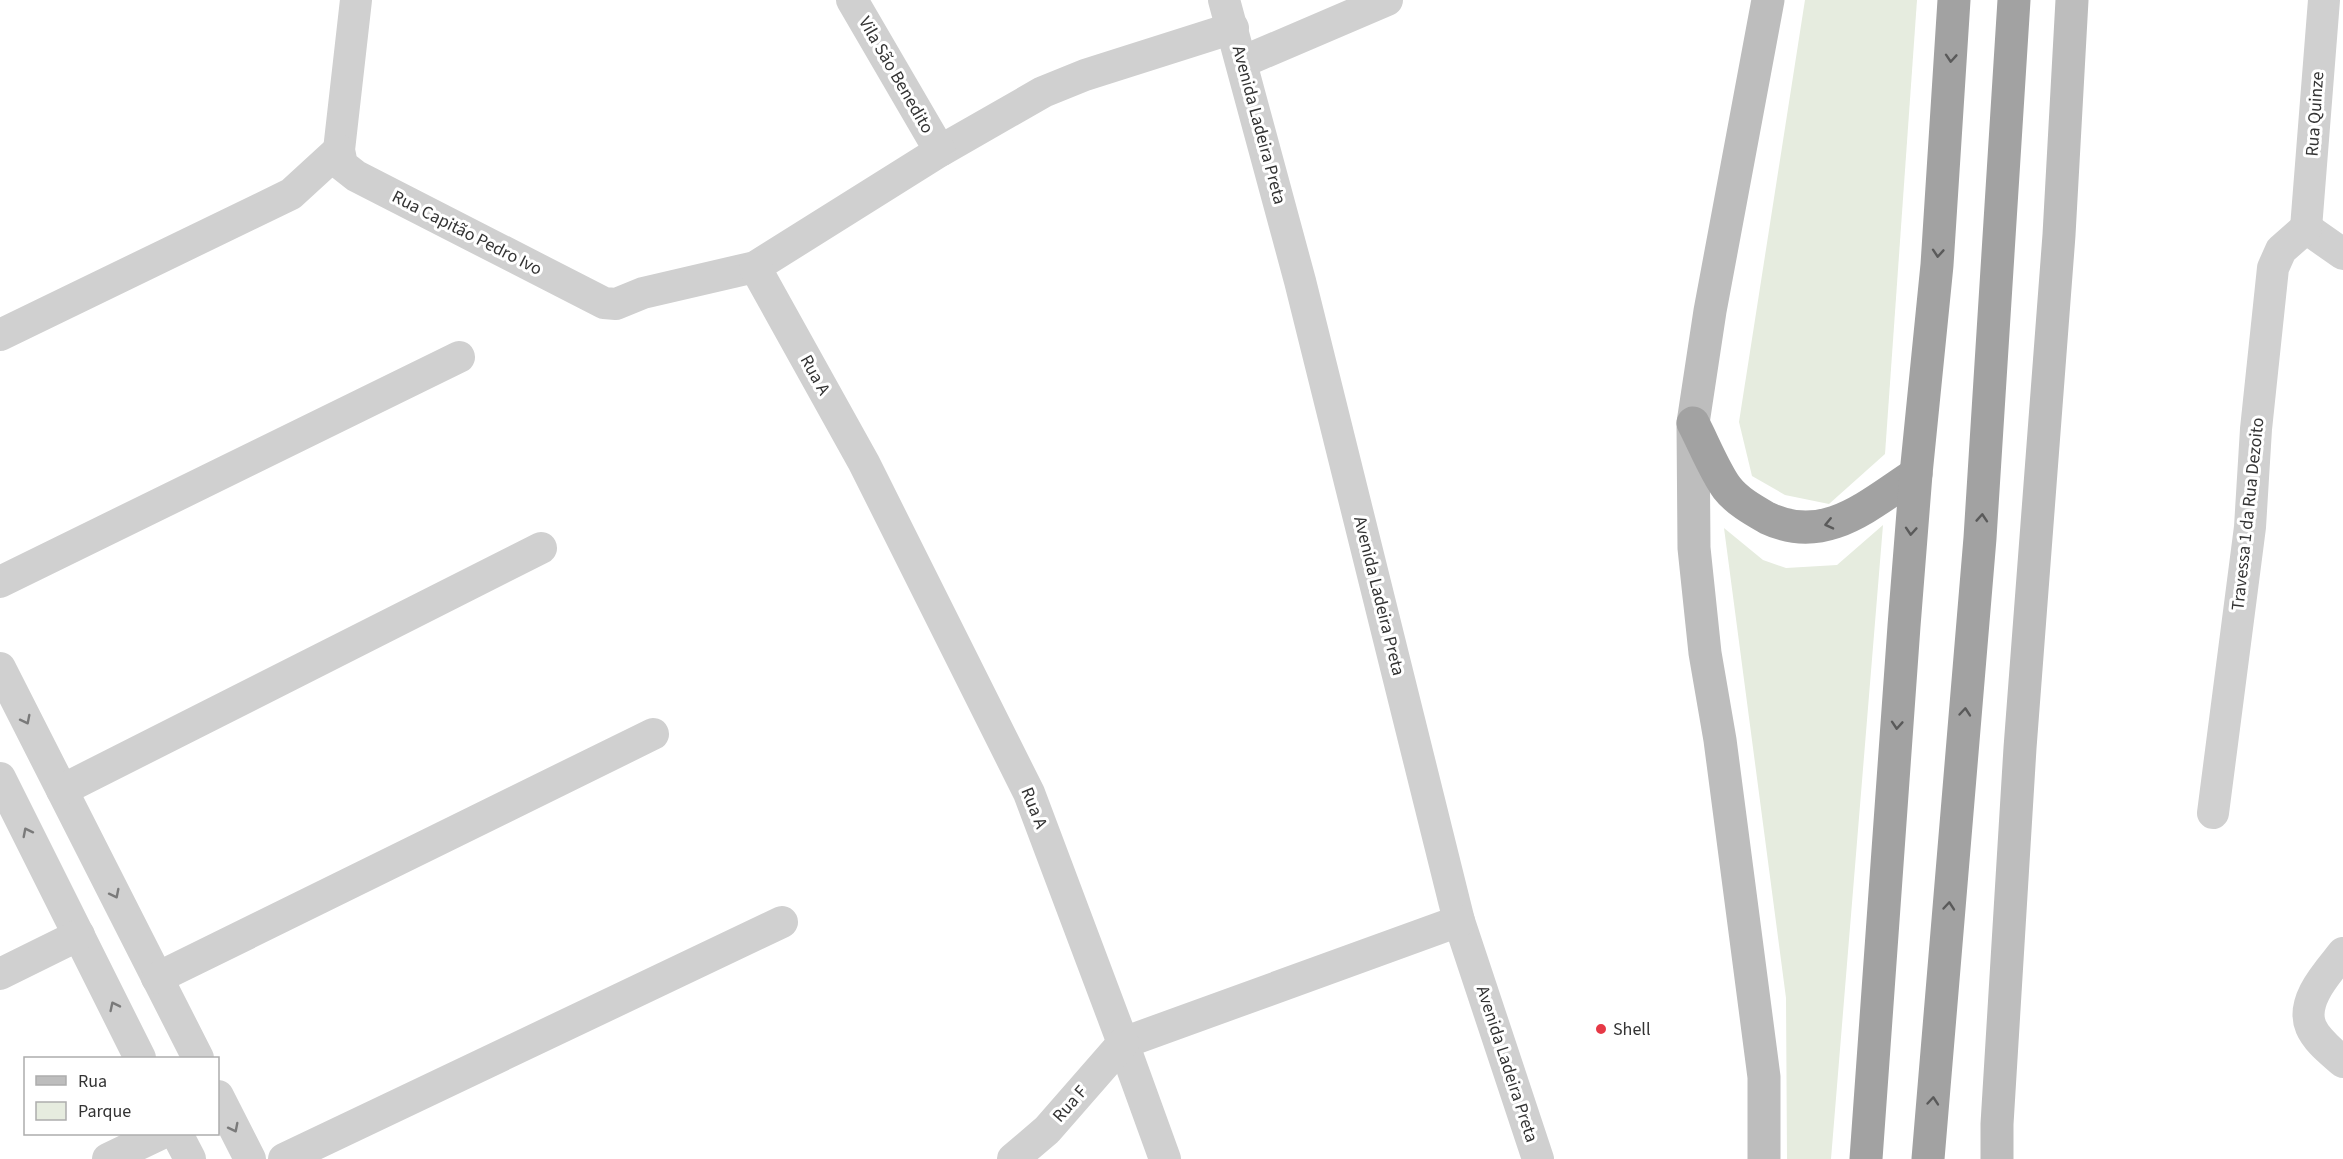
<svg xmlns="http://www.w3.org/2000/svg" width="2343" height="1159" font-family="'Source Sans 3',sans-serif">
<rect width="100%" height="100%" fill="#fff"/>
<g fill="#e6ecdf">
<path d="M1805,0H1917L1885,454L1829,504L1785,495L1752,476L1739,422Z"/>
<path d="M1883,525L1831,1159H1787L1786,998L1724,528L1763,560L1786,568L1837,565Z"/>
</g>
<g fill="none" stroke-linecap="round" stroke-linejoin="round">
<g stroke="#d0d0d0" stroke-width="32">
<path d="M356,0L339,150L342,165L356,176L604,303L616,304L643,293L755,267L940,151L1043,92L1085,75L1233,28"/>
<path d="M852,0L940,151"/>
<path d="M1224,0L1300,281L1459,921L1538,1159"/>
<path d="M1242,62L1387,0"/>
<path d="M2306,228L2324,0"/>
<path d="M2306,228L2343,254"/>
<path d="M755,267L864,463L1029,793L1123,1043L1459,921"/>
<path d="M0,335L291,194L339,150"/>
<path d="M0,582L459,357"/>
<path d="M0,668L198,1058"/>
<path d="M0,778L140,1058"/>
<path d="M62,790L541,548"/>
<path d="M2213,813L2250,527L2256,429L2273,268L2281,250L2306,228"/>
<path d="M2343,953C2328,972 2300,1001 2311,1027C2317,1041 2332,1052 2343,1062"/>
<path d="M0,974L79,935"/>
<path d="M157,978L653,734"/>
<path d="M1123,1043L1165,1159"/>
<path d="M218,1096L250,1159"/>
<path d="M177,1134L190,1159"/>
<path d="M108,1159L160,1134"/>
<path d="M284,1159L782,922"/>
<path d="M1013,1159L1047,1130L1123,1043"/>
</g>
<g stroke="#bdbdbd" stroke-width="33">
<path d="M1764,1159V1077L1720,740L1705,653L1694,548L1693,423L1710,311L1768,0"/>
<path d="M1997,1159V1124L2020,748L2059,235L2072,0"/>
</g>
<g stroke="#a2a2a2" stroke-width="33">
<path d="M1693,423C1703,442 1715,472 1727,488C1737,501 1753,510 1767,518C1826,546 1869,504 1916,474"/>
<path d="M1866,1159L1904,626L1916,474L1937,265L1954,0"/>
<path d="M1928,1159L1980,538L2014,0"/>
</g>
</g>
<defs><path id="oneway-chevron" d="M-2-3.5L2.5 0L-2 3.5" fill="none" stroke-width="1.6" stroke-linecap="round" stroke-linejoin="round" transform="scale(1.5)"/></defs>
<g stroke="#5a5a5a">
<use href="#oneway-chevron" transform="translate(1951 58) rotate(94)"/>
<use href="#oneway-chevron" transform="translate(1938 253) rotate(94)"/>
<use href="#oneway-chevron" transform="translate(1982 518) rotate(-86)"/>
<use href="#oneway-chevron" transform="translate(1829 524) rotate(167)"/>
<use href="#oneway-chevron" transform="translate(1911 531) rotate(94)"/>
<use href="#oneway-chevron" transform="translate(1965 712) rotate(-85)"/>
<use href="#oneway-chevron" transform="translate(1897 725) rotate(94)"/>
<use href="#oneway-chevron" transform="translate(1949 906) rotate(-85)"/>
<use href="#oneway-chevron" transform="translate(1933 1101) rotate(-85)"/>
</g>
<g stroke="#7a7a7a">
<use href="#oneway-chevron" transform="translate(26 720) rotate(63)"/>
<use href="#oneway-chevron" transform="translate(27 832) rotate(-117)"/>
<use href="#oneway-chevron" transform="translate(115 894) rotate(63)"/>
<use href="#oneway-chevron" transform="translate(114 1006) rotate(-116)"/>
<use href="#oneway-chevron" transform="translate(234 1128) rotate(63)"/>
</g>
<circle fill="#e63946" stroke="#fff" stroke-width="2" cx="1601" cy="1029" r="6"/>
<g text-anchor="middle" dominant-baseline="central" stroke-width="6" stroke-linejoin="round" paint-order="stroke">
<g font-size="18" fill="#333" stroke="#fff">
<text transform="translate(896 75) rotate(60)">Vila São Benedito</text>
<text transform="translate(2315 114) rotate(-86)">Rua Quinze</text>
<text transform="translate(1259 125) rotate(75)">Avenida Ladeira Preta</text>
<text transform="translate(467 233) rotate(27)">Rua Capitão Pedro Ivo</text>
<text transform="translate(815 375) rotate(61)">Rua A</text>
<text transform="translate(2248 514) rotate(-84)">Travessa 1 da Rua Dezoito</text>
<text transform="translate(1379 596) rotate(76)">Avenida Ladeira Preta</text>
<text transform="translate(1034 808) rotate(68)">Rua A</text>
<text transform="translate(1507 1064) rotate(72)">Avenida Ladeira Preta</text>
<text transform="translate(1070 1104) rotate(-48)">Rua F</text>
</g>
<g font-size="18" fill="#333" stroke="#fff" text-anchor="start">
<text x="1613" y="1029">Shell</text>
</g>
</g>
<rect x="24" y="1057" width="195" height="78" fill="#ffffff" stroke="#adadad" stroke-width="1.5"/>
<rect x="36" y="1076" width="30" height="9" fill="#bdbdbd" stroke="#adadad" stroke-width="1.5"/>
<text x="78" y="1087" font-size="18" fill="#333333">Rua</text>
<rect x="36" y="1102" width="30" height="18" fill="#e6ecdf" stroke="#adadad" stroke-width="1.5"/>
<text x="78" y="1117" font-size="18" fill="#333333">Parque</text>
</svg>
